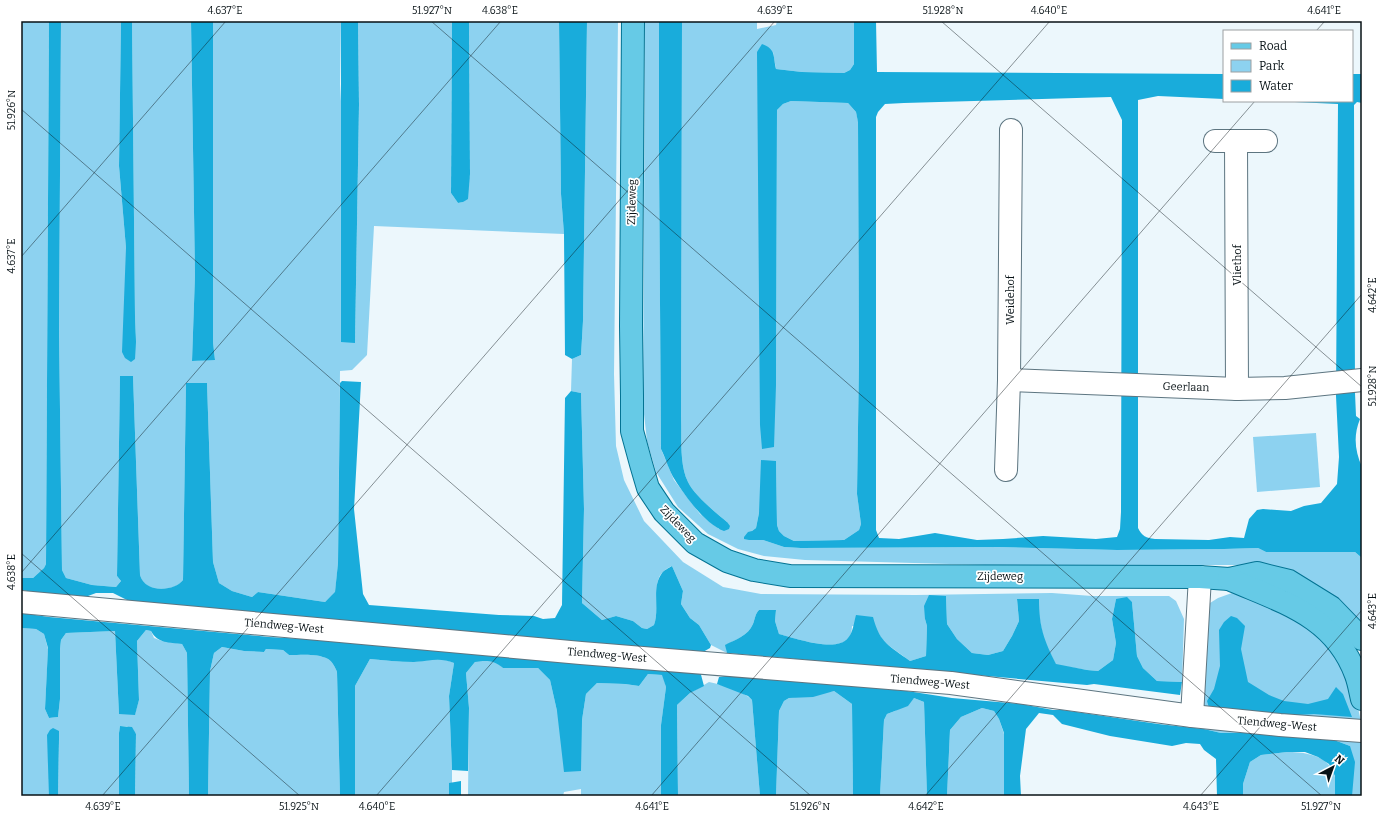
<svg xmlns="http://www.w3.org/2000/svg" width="1383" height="817" font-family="Bitter,serif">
<rect width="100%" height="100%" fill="#ecf7fc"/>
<g fill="#8dd2f0">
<path d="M21,21H49L46,564L44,568L33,578H21Z"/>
<path d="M61,21H121L119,166L126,248L136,342L135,316L132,21H191L195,275L192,361L215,359L213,342V21H341L340,84L355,343L359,105L358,21H452L451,193L458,203L463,202L470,174L469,21H559L561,194L564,234L374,226L367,355L352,370L340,371L338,563L335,593L325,602L258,592L252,597L232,591L219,583L213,562L207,383H186L183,580C181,582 178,585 176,586C163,591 143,590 140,575L133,376H120L117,576L121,581L116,587L92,585L66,578L62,570L59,330Z"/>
<path d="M587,21H618L614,374L616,446L624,480L644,521L683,562L723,587L761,594L916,595L1052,593L1092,596H1169L1176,601L1184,619L1182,682L1157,681L1143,668L1137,656L1132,602L1116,599L1112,619L1116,643L1113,660L1098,671L1087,670L1056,665L1044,641L1039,616L1038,599L1017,600L1019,621L1012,636L1003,651L988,655L972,653L957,639L947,624L946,596L925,619L927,626L926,656L910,661L884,642L877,631L852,626C852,630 851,635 849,638C838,653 793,638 779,634L775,621L776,610H759C755,614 755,619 753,624C748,636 736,639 726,645L727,653L711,645L699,625L690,618L681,604L683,591L672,566C669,567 666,569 664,571C651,580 660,610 654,625L647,629L642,628L633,621L616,616L602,620L582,603L584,509L581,393L571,391L572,359L581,355L583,321Z"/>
<path d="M645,21H659V157L661,449L674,480L700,514L719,529L727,522C716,513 694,495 688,482C679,464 682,437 681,417L682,21H757V29L776,25L777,21H854V64L850,70L844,73L802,72L776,69L773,52L776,385L777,110L783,104L791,101L848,103L856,112L858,121L859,361L857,494L861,524L859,530L844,540L794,541L784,536L779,531L777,525L776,461L759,513L756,528L752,531L749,540H763L784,547L801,548L999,547L1117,550L1224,549L1258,548L1266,552H1355L1362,558V627L1245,565H986L805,560L764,556L738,549L708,534L678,507L656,472L647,441L643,405Z"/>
<path d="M1316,433L1320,487L1257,492L1253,437Z"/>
<path d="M1232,593L1257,600L1290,614L1329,645L1354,689L1361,722L1206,714L1201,703L1204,619L1210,603L1218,598Z"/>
<path d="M21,628L36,629L44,634L48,649L45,709L49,718L58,717L60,699V649L61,640L66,633L115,631L119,714H135L139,700L137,641L146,630L151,631L154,638L162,641L182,644L187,653L189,796H135L136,734L127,726H120L119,733V796H58L59,739L50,785L49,796H21Z"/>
<path d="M222,647L244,651L264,652L266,649L283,650L289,655C301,655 317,653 328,659C332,661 335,667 337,672L340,796H208L210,671L214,653Z"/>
<path d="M370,659C384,660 399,662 414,662C429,661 439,656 454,663L449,696L452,770V796H355V686Z"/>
<path d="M484,660L496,662L503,668H538L550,680L557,711L582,720L586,694L597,683L625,684L639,686L648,674L663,675L666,687L661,725V796H581V789L564,792L563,796H468L469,708L466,673L475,662Z"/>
<path d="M709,682C723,685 742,690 752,700L760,796H678L677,705L690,693Z"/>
<path d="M834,691L852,704L853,796H776L779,711L784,701L789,698Z"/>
<path d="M914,698L924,702L927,796H880L884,720L887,714L895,711Z"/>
<path d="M982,708L994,711L999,719L1004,734V796H947L950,730L961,717Z"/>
<path d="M1206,724L1362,740V796H1352L1350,746L1334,740L1247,733H1221L1204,729Z"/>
<path d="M1287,752C1305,752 1330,755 1335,777C1336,782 1335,790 1335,796H1243V784L1250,762L1261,755Z"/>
</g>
<g fill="#19acdb" fill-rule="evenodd">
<path d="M49,21H61L59,330L62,570L66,578L92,585L116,587L121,581L117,576L120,376H133L140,575C144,590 163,591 175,586C178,585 181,582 183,580L186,383H207L213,562L219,583L232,591L252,597L258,592L325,602L335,592L338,563L340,383L342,381L361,382L354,509L363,594L369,605L499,615L534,616L543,619L555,618L562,605L565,398L571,391L581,393L584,509L582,603L602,620L616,616L633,621L642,628L647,629L654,625C660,608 651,588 662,573C664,570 669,568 672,566L683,591L681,604L690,618L699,625L711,645L710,648L703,652L139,606L113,593H96L80,599L21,590V578H33L44,568L46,564Z"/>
<path d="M121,21H132L135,316L136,342L135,359L131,362L125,358L122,352L126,248L119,166Z"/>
<path d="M191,21H213V342L215,360L192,361L195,275Z"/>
<path d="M341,21H358L359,105L355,343L341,342Z"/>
<path d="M452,21H469L470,174L468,199L463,202L458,203L451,193Z"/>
<path d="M559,21H587L583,321L581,355L572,359L565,355L564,234L561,194Z"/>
<path d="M659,21H682L681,417C682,437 679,464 688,482C694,495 716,513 727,522L730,526L729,529L724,531C705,524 686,497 675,480C669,471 666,459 661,449L659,157Z"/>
<path d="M854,21H876L877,72L1224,74V99L1158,96L1138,100V528C1142,536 1146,538 1155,539L1209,540L1230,537L1244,538L1249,519L1257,510L1263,509L1291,511L1304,506L1321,503L1337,484L1339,457L1336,396L1338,104L1273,101H1352V74H1362V103L1357,102L1354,105L1355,393L1356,416L1360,419C1353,436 1355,451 1362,467V558L1355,552H1266L1258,548L1224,549L1117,550L999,547L801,548L784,547L763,540H749L744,539V537L748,532L752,531L756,528L759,513L761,460L776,461L777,525L779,531L784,536L794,541L844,540L859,530L861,524L857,494L859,361L858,122L856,112L848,103L791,101L783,104L777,110L776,385L774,447L762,449L760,425L757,52L762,44C776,49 773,56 776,69L802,72L844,73L850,70L854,64ZM1111,97L1122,120L1121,512L1120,529L1117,537L1096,539L1043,536L1003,539L977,540L935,533L899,539L879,538L876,530V117L878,112L885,104L904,103Z"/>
<path d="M929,595L946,596L947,624L957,639L972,653L988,655L1003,651L1012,636L1019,621L1017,599H1039C1039,627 1044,640 1056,664L1087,670L1098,671L1113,660L1116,643L1112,619L1116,599L1127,597L1132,602L1137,656L1143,668L1157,681L1182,682L1180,695L1094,684L1087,685L727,653L725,645C736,639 748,636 753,624C755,619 755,614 759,610H776L775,621L779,634C794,638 837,653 848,638C853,633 854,622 856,615L873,617C880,644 890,646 910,661L926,656L927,626L925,619L924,606Z"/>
<path d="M21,613L49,617L248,635L269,637L359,642L700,671L704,686L690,693L677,705L678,796H661V725L666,687L662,675L648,674L639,686L625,684L597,683L586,694L582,720L581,771L564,772L557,711L550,680L538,668H503C494,660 486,660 475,662L466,673L469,708L468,771L452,770L449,696L454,663C440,657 429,661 414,662C399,662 384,660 370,659L355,686V796H340L337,672C335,667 332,661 328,659C317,653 301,655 289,655L283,650L266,649L264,652L244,651L222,647L214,653L210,671L208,796H189L187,653L182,644C169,642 158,644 151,631L146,630L137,641L139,700L135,715L119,714L115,631L66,633L61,640L60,649V699L58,717L49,718L45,709L48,648L44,634L36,629L21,628Z"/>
<path d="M1231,616L1237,618L1245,626L1241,649L1248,682L1269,695L1284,701L1308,704L1328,699L1336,687L1343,694L1352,717L1314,714L1281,716L1210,711L1207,701L1214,689L1220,666L1219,630L1224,622Z"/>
<path d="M733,675L907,691L952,698L1021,704L1053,710H1063L1158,724L1204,729L1221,733H1246L1334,740L1350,746L1355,762L1352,796H1335V776L1329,764L1318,757L1305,752H1287L1261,755L1250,762L1243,784V796H1217L1216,759L1204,750L1200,744L1186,743L1172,746L1110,736L1062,724L1053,715L1039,713L1026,729L1020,776L1021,796H1004V733L999,719L994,711L982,708L961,717L950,730L947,796H927L924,702L914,698L908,706L887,714L884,720L880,796H853L852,704L834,691L813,697L789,698L784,701L779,711L776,796H760L752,700L748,696L717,684L719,677Z"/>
<path d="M120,726L132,727L136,734L135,796H119V733Z"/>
<path d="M53,728L59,731V739L58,796H49L47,735L50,730Z"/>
<path d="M461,781V796H449V783Z"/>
</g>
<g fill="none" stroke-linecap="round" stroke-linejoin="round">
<g stroke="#5d7580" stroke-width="24">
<g id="minor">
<path d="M1215,141H1266"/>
<path d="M1236,141L1237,389"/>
<path d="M1009,380L1237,389L1285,388L1362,380"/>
<path d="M1006,470L1009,380L1011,130"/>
<path d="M21,602L581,653L951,683L1192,716L1280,725L1362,731"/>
<path d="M1192,716L1200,577"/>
</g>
</g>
<g stroke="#037393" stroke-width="24">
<g id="major">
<path d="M633,21L631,326L632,396V431L641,464L648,488L664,512L695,543L727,561L754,570L790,576L1200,577L1229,579L1257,573L1289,581L1331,607L1362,639"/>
<path d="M1229,579C1281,602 1334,615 1356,675C1359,683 1360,691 1362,699"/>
</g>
</g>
<use href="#minor" stroke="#fff" stroke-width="22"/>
<use href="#major" stroke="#66cae6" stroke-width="22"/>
</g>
<path fill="none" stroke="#081216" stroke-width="1" stroke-opacity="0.45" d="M431,21L1322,796M941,21L1362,387M1316,31L1325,21M21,109L811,796M21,257L226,21M21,553L300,796M21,573L501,21M102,796L775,21M376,796L1050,21M651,796L1255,101M925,796L1362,294M1200,796L1362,610"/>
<g text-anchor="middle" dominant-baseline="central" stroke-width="3.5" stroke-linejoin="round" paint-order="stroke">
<g font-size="11" fill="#081216" stroke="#fff">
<text transform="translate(632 202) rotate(-89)">Zijdeweg</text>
<text transform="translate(1237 265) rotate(-90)">Vliethof</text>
<text transform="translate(1010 300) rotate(-90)">Weidehof</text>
<text transform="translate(1186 387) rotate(2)">Geerlaan</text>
<text transform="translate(678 524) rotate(46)">Zijdeweg</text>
<text x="1000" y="576">Zijdeweg</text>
<text transform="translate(284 626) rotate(5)">Tiendweg-West</text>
<text transform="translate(607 655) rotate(5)">Tiendweg-West</text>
<text transform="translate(930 682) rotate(5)">Tiendweg-West</text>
<text transform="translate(1277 724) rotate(5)">Tiendweg-West</text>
</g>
</g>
<rect width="1383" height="817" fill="none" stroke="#ffffff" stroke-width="44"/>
<rect x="1223" y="30" width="130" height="72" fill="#ffffff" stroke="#9ca0a2"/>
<rect x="1231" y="43" width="20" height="6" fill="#66cae6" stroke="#9ca0a2"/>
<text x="1259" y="50" font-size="12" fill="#081216">Road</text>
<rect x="1231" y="60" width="20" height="12" fill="#8dd2f0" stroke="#9ca0a2"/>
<text x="1259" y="70" font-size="12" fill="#081216">Park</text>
<rect x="1231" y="80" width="20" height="12" fill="#19acdb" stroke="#9ca0a2"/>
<text x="1259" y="90" font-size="12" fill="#081216">Water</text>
<g transform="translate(1333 767) rotate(41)" stroke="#ffffff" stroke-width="3" paint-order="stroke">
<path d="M0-3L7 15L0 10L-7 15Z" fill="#081216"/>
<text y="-6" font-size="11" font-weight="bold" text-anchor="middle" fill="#081216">N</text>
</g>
<rect x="22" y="22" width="1339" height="773" fill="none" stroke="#081216" stroke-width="1.5"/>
<g font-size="10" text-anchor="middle" fill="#081216">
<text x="225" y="14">4.637°E</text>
<text x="432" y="14">51.927°N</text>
<text x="500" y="14">4.638°E</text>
<text x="775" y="14">4.639°E</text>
<text x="943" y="14">51.928°N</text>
<text x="1049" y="14">4.640°E</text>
<text x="1324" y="14">4.641°E</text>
<text transform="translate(11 110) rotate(-90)" y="4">51.926°N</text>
<text transform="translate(11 256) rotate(-90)" y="4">4.637°E</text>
<text transform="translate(1372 295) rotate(-90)" y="4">4.642°E</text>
<text transform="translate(1372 386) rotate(-90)" y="4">51.928°N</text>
<text transform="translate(11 572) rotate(-90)" y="4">4.638°E</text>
<text transform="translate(1372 611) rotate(-90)" y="4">4.643°E</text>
<text x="103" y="810">4.639°E</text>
<text x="299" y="810">51.925°N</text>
<text x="377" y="810">4.640°E</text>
<text x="652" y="810">4.641°E</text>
<text x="810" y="810">51.926°N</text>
<text x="926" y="810">4.642°E</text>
<text x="1201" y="810">4.643°E</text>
<text x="1321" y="810">51.927°N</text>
</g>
</svg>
